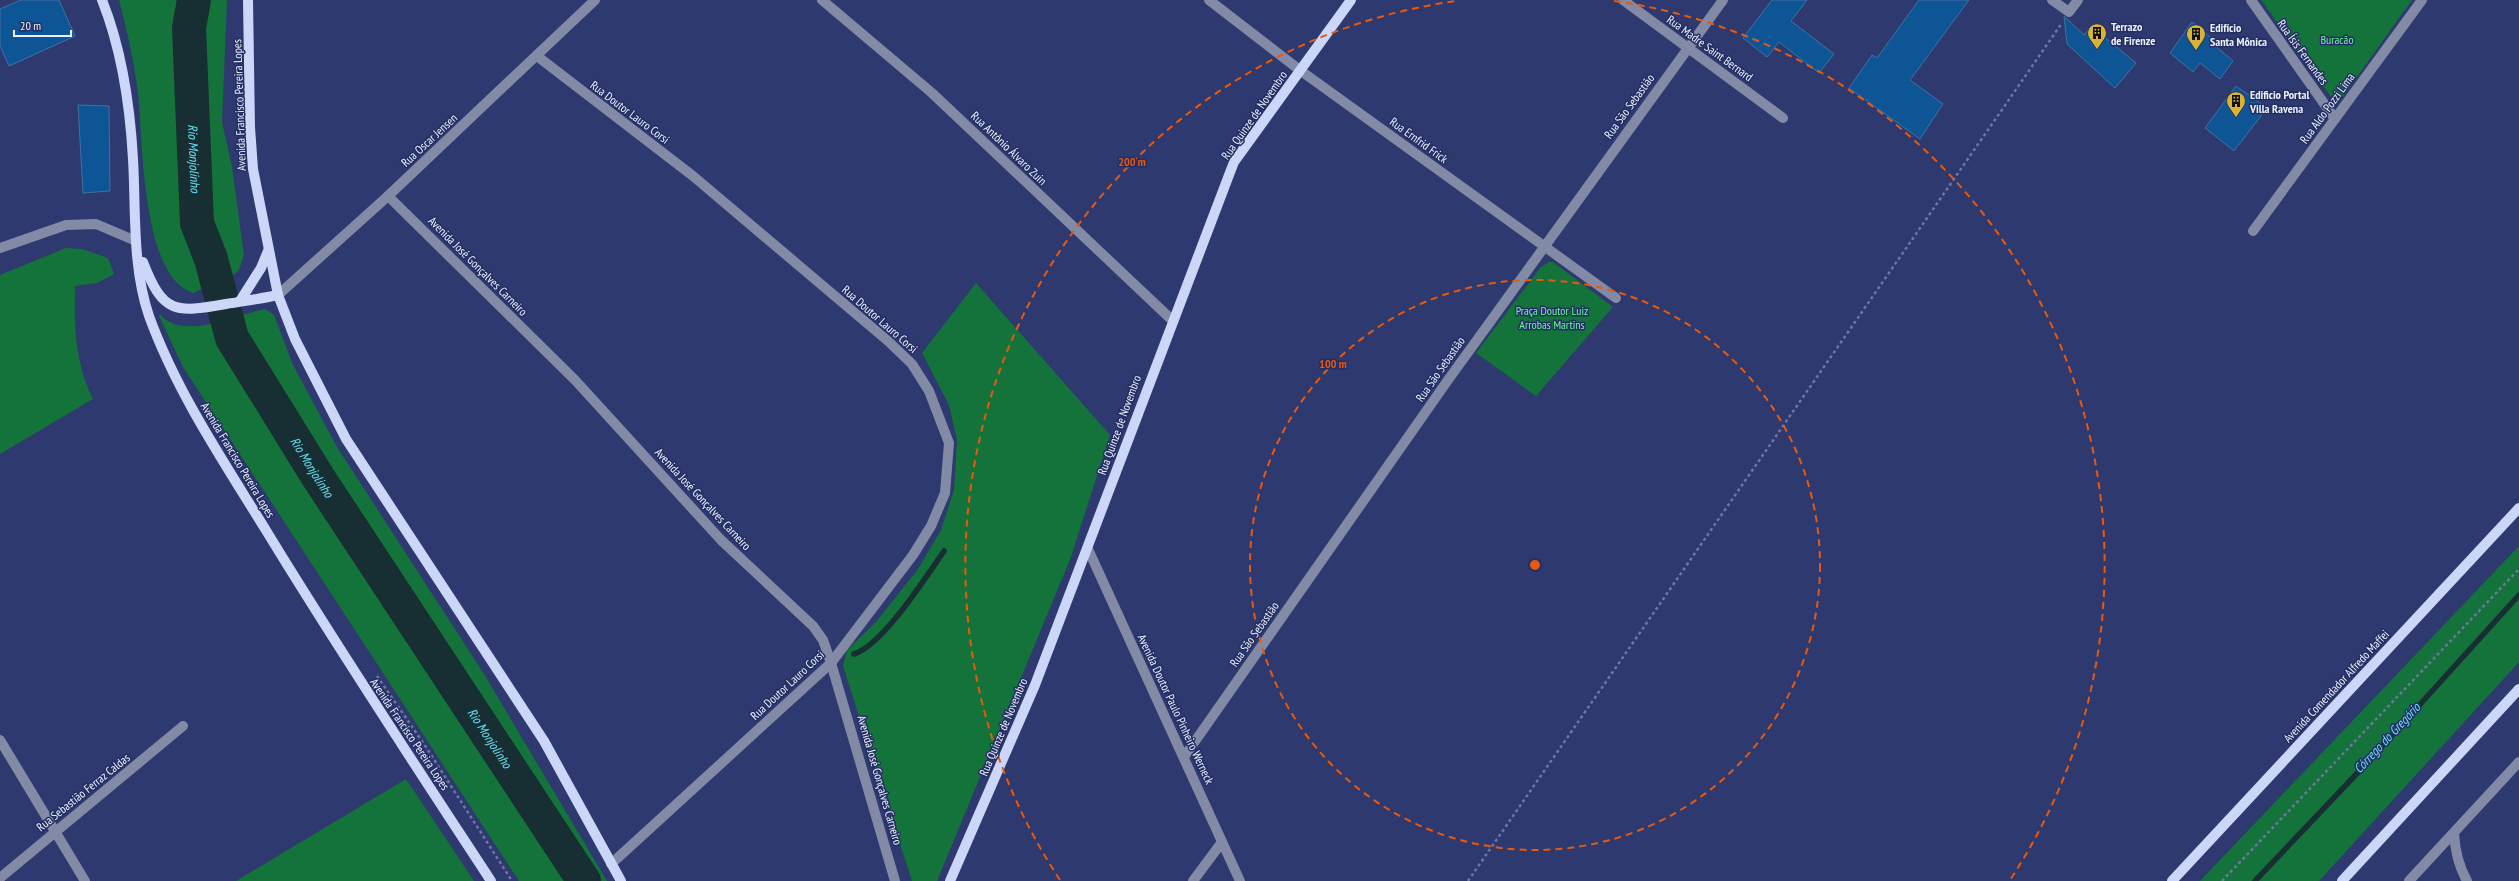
<svg xmlns="http://www.w3.org/2000/svg" width="2519" height="881" font-family="'PT Sans Narrow',sans-serif">
<rect width="100%" height="100%" fill="#2d396f"/>
<g fill="#14733a">
<path d="M119,0H227L222,122L232,167L244,255L239,270L232,276L193,293C141,277 143,138 138,93C134,61 127,30 119,0Z"/>
<path d="M2261,0H2412L2337,105Z"/>
<path d="M66,248L82,249L108,258L114,274L97,283L75,286C74,327 75,362 93,399L0,454V275Z"/>
<path d="M1549,262H1553L1613,307L1536,396L1476,353L1541,267Z"/>
<path d="M976,283L1110,435L1071,557L937,881H912L843,666L847,650L876,622L918,569L941,530L954,490L957,440L949,405L922,353Z"/>
<path d="M265,309L274,315L293,365L337,447L484,674L607,881H519L183,367L159,316L160,314C182,342 238,314 265,309Z"/>
<path d="M2519,546V662L2319,881H2200Z"/>
<path d="M406,779L474,881H236Z"/>
</g>
<g fill="none" stroke-linecap="round" stroke-linejoin="round">
<g stroke="#172f33" stroke-width="5.5">
<path d="M854,654C882,646 926,577 944,551"/>
<path d="M2255,881L2366,764L2519,595"/>
</g>
<path stroke="#172f33" stroke-width="34" id="s1" d="M194,0L189,28L197,223L211,259L232,338L318,477L584,881"/>
</g>
<g fill="#0e5595" stroke="#4271a3">
<path d="M21,0H59L75,36L9,66L0,46V9Z"/>
<path d="M1772,0H1807L1791,21L1834,54L1819,73L1779,42L1767,57L1743,38Z"/>
<path d="M1919,0H1969L1910,80L1943,104L1920,139L1849,88L1872,55L1877,58Z"/>
<path d="M2064,16L2084,35L2091,26L2136,63L2115,88L2067,44Z"/>
<path d="M2192,22L2216,42L2214,45L2233,61L2220,79L2200,63L2193,72L2170,53Z"/>
<path d="M2236,86L2267,108L2234,151L2205,128Z"/>
<path d="M78,105L109,106L110,191L83,193Z"/>
</g>
<g fill="none" stroke-linecap="round" stroke-linejoin="round">
<g stroke="#6e77a0" stroke-width="2.5" stroke-dasharray="3 3" stroke-linecap="butt">
<path d="M377,676L424,744L512,881"/>
<path d="M1468,881L2062,23"/>
<path d="M2222,881L2519,569"/>
</g>
<g stroke="#828aa6" stroke-width="10">
<path d="M822,0L932,93L1173,321"/>
<path d="M1209,0L1301,71L1616,298"/>
<path d="M1623,0L1783,118"/>
<path d="M2052,0L2069,12L2078,0"/>
<path d="M2251,0L2335,119"/>
<path d="M537,56L693,176L888,341L912,364L929,391L949,443L945,493L931,526L913,555L831,663L611,864"/>
<path d="M388,196L575,380L721,540L813,626L823,640L831,663L895,881"/>
<path d="M2253,231L2422,0"/>
<path d="M0,248L66,225L96,224L136,241"/>
<path d="M278,295L388,196L595,0"/>
<path d="M1088,549L1240,881"/>
<path d="M0,740L85,881"/>
<path d="M1184,757L1448,380L1723,0"/>
<path d="M2454,833C2455,851 2458,865 2467,881"/>
<path d="M0,878L183,726"/>
<path d="M1193,881L1222,842"/>
<path d="M2409,881L2519,762"/>
</g>
<g stroke="#ccd6f8" stroke-width="10">
<path d="M102,0C122,50 130,105 133,159C136,210 132,266 149,316C177,393 224,462 267,532C339,650 415,765 491,881"/>
<path d="M248,0L250,127L253,169L278,295L295,339L346,439L544,741L621,881"/>
<path d="M143,262C163,314 175,313 226,304C243,301 260,299 278,295"/>
<path d="M240,301L261,268L268,251"/>
<path d="M950,881L1035,685L1229,175L1234,162L1351,0"/>
<path d="M2172,881L2519,508"/>
<path d="M2342,881L2519,689"/>
</g>
</g>
<g fill="none" stroke="#e8590c" stroke-width="2" stroke-dasharray="7 5">
<circle cx="1535" cy="565" r="285"/>
<path d="M1060 880A570 570 0 0 1 1456 1M1614 1A570 570 0 0 1 2010 880"/>
</g>
<defs>
<g id="building-pin" transform="scale(1)"><path d="M0 17L-7.5 6A9.5 9.5 0 1 1 7.5 6Z" fill="#d9b334" stroke="#232e63"/><path d="M-4-6H4V6H1V3H-1V6H-4ZM-2.5-4.3h1.7v1.8h-1.7ZM.8-4.3h1.7v1.8H.8ZM-2.5-1h1.7V.8h-1.7ZM.8-1h1.7V.8H.8Z" fill="#111"/></g>
</defs>
<g fill-rule="evenodd">
<use href="#building-pin" x="2097" y="33"/>
<use href="#building-pin" x="2196" y="34"/>
<use href="#building-pin" x="2236" y="101"/>
</g>
<g text-anchor="middle" dominant-baseline="central" stroke-width="3" stroke-linejoin="round" paint-order="stroke">
<g font-size="12" font-weight="bold" fill="#edf1ff" stroke="#232e63" text-anchor="start">
<text x="2111" y="26">Terrazo<tspan x="2111" dy="14">de Firenze</tspan></text>
<text x="2210" y="27">Edifício<tspan x="2210" dy="14">Santa Mônica</tspan></text>
<text x="2250" y="94">Edificio Portal<tspan x="2250" dy="14">Villa Ravena</tspan></text>
</g>
<g font-size="12" fill="#6cfc9a" stroke="#232e63">
<text x="2337" y="39">Buracão</text>
<text x="1552" y="310">Praça Doutor Luiz<tspan x="1552" dy="14">Arrobas Martins</tspan></text>
</g>
<g font-size="12" fill="#edf1ff" stroke="#232e63">
<text transform="translate(1710 48) rotate(36)">Rua Madre Saint Bernard</text>
<text transform="translate(2303 52) rotate(54)">Rua Ísis Fernandes</text>
<text transform="translate(239 105) rotate(-92)">Avenida Francisco Pereira Lopes</text>
<text transform="translate(1629 106) rotate(-54)">Rua São Sebastião</text>
<text transform="translate(2327 108) rotate(-54)">Rua Aldo Pozzi Lima</text>
<text transform="translate(630 112) rotate(37)">Rua Doutor Lauro Corsi</text>
<text transform="translate(1254 115) rotate(-55)">Rua Quinze de Novembro</text>
<text transform="translate(429 140) rotate(-43)">Rua Oscar Jensen</text>
<text transform="translate(1419 140) rotate(36)">Rua Ernfrid Frick</text>
<text transform="translate(1009 148) rotate(44)">Rua Antônio Álvaro Zuin</text>
<text transform="translate(478 266) rotate(45)">Avenida José Gonçalves Carneiro</text>
<text transform="translate(880 319) rotate(41)">Rua Doutor Lauro Corsi</text>
<text transform="translate(1440 369) rotate(-55)">Rua São Sebastião</text>
<text transform="translate(1119 425) rotate(-70)">Rua Quinze de Novembro</text>
<text transform="translate(238 460) rotate(59)">Avenida Francisco Pereira Lopes</text>
<text transform="translate(703 499) rotate(47)">Avenida José Gonçalves Carneiro</text>
<text transform="translate(1254 634) rotate(-55)">Rua São Sebastião</text>
<text transform="translate(787 685) rotate(-43)">Rua Doutor Lauro Corsi</text>
<text transform="translate(2336 686) rotate(-47)">Avenida Comendador Alfredo Maffei</text>
<text transform="translate(1176 709) rotate(65)">Avenida Doutor Paulo Pinheiro Werneck</text>
<text transform="translate(1003 727) rotate(-67)">Rua Quinze de Novembro</text>
<text transform="translate(410 734) rotate(56)">Avenida Francisco Pereira Lopes</text>
<text transform="translate(880 780) rotate(74)">Avenida José Gonçalves Carneiro</text>
<text transform="translate(83 792) rotate(-39)">Rua Sebastião Ferraz Caldas</text>
</g>
<g font-size="13" font-style="italic" fill="#69e0f6" stroke="#232e63">
<text stroke="none"><textPath href="#s1" startOffset="159">Rio Monjolinho</textPath></text>
<text stroke="none"><textPath href="#s1" startOffset="496">Rio Monjolinho</textPath></text>
<text stroke="none"><textPath href="#s1" startOffset="820">Rio Monjolinho</textPath></text>
<text transform="translate(2387 738) rotate(-47)">Córrego do Gregório</text>
</g>
</g>
<circle cx="1535" cy="565" r="6" fill="#e8590c" stroke="#232e63" stroke-width="2"/>
<g font-size="12" text-anchor="middle" font-weight="bold" fill="#e8590c" stroke="#232e63" stroke-width="3" stroke-linejoin="round" paint-order="stroke">
<text x="1132" y="166">200 m</text>
<text x="1333" y="368">100 m</text>
</g>
<path d="M14 30v6h57v-6" fill="none" stroke="#edf1ff" stroke-width="2"/>
<text x="20" y="30" font-size="12" fill="#edf1ff" stroke="#232e63" stroke-width="3" paint-order="stroke">20 m</text>
</svg>
